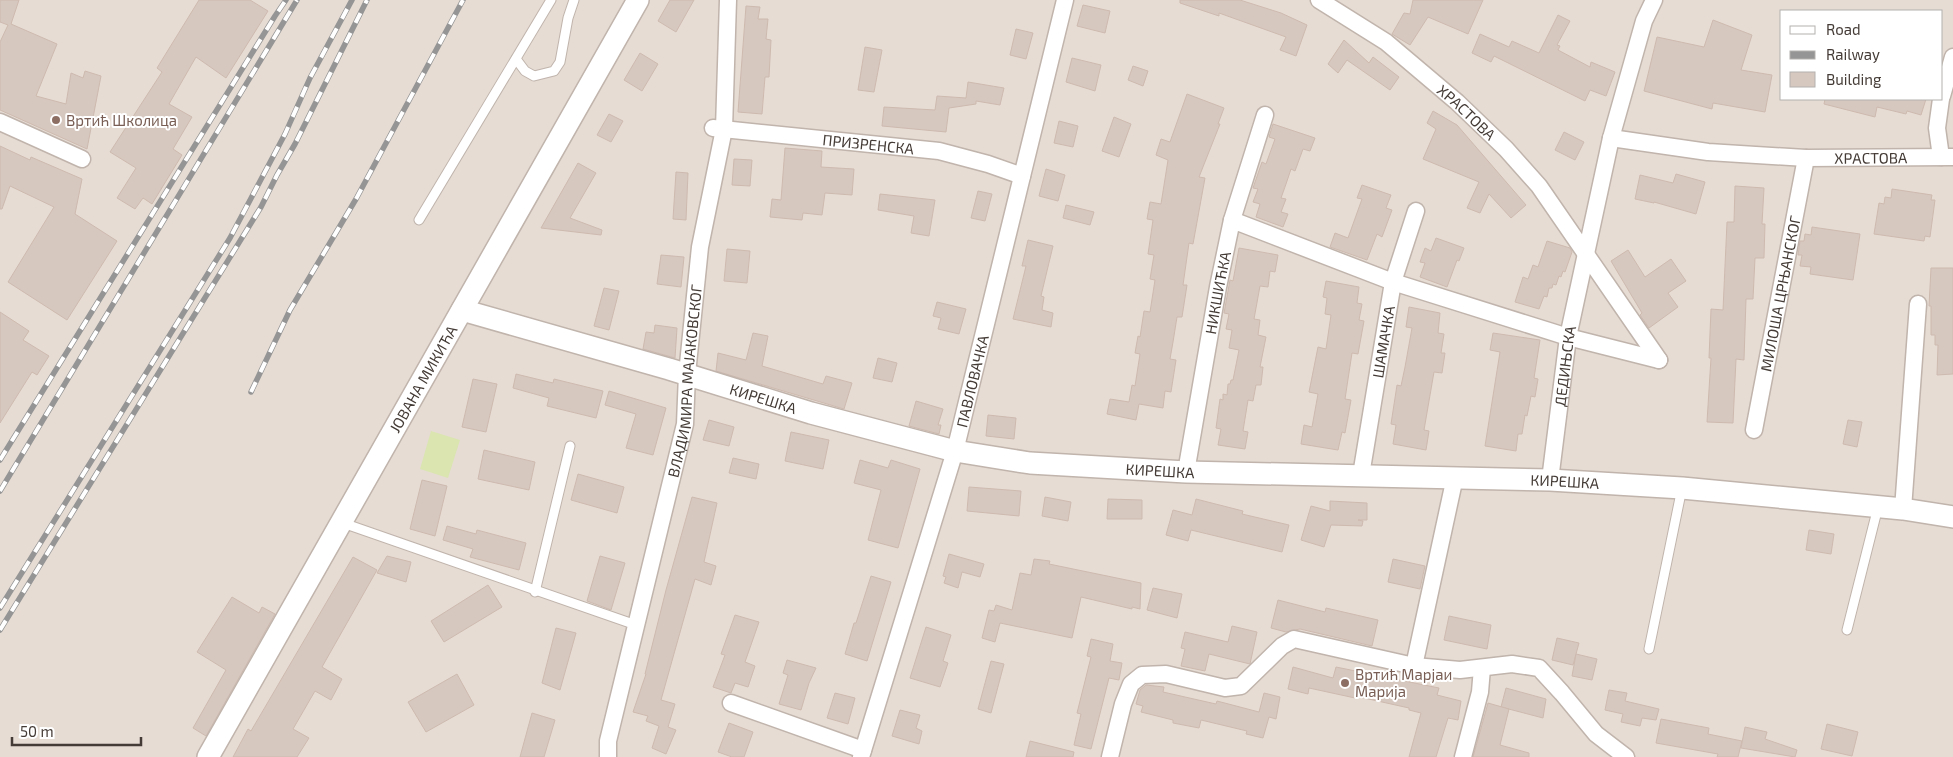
<svg xmlns="http://www.w3.org/2000/svg" width="1953" height="757" font-family="'Exo 2',sans-serif">
<rect width="100%" height="100%" fill="#f2ebe6"/>
<path fill="#e6dcd4" fill-rule="evenodd" d="M0,0H1953V757H0ZM1782,11H1942V99H1782Z"/>
<path fill="#dae5b0" d="M431,431L460,440L448,478L420,469Z"/>
<g fill="#d6c7bf" stroke="#cebaaf">
<path d="M0,0H19L11,24L57,44L36,96L66,104L71,73L83,78L85,71L101,76L87,149L0,110V42L8,25L0,22Z"/>
<path d="M199,0H250L268,11L226,78L196,57L169,104L192,117L173,149L182,155L152,204L143,198L135,209L117,198L136,168L110,152L162,72L157,68Z"/>
<path d="M670,0H694L676,32L658,21Z"/>
<path d="M1180,0H1240L1281,13L1307,25L1296,56L1280,50L1286,37L1219,13V16L1180,3Z"/>
<path d="M1413,0H1483L1468,34L1428,17L1410,45L1392,34L1404,13L1410,14Z"/>
<path d="M1083,5L1110,11L1105,33L1077,26Z"/>
<path d="M746,6L760,7L758,19H768L766,39L771,40L769,77H765L762,114L738,112Z"/>
<path d="M1558,15L1570,21L1557,45L1560,46L1558,50L1590,67L1591,62L1615,72L1606,96L1590,90L1585,101L1494,56L1491,62L1472,53L1480,34L1509,47L1512,41L1539,53Z"/>
<path d="M1713,20L1752,35L1741,70L1772,75L1765,112L1713,103L1712,109L1644,91L1657,37L1704,47Z"/>
<path d="M1016,29L1033,33L1026,59L1010,55Z"/>
<path d="M1344,40L1369,63L1373,57L1399,77L1390,90L1347,60L1338,73L1328,64Z"/>
<path d="M865,47L882,50L874,92L858,90Z"/>
<path d="M640,53L658,64L642,91L624,80Z"/>
<path d="M1072,58L1101,65L1095,91L1066,82Z"/>
<path d="M1133,66L1148,71L1143,86L1128,80Z"/>
<path d="M968,82L1004,88L1000,105L976,101V104L949,108L946,132L882,126L884,107L935,110L937,96L966,98Z"/>
<path d="M1187,94L1224,108L1218,124H1220L1199,177L1205,178L1193,244L1189,243L1183,285H1187L1182,317H1177L1173,342L1170,359L1176,360L1171,392L1165,391L1163,408L1139,404L1136,420L1107,414L1110,399L1129,402L1132,385L1135,386L1140,354L1135,353L1138,336L1140,337L1144,311L1150,312L1155,280L1150,279L1154,255L1148,254L1153,220L1147,219L1150,202L1161,204L1168,160L1156,155L1161,139L1170,142Z"/>
<path d="M1825,99H1926L1921,115L1907,111L1906,114L1877,107L1875,117L1824,104Z"/>
<path d="M1433,111L1457,125L1526,205L1511,218L1489,194L1480,213L1467,208L1479,182L1423,159L1436,129L1427,123Z"/>
<path d="M609,114L623,121L611,142L597,135Z"/>
<path d="M1114,117L1131,124L1119,157L1102,151Z"/>
<path d="M1059,121L1078,126L1073,147L1054,143Z"/>
<path d="M1273,124L1315,138L1310,151L1303,149L1295,171L1291,169L1286,184L1281,198L1286,199L1281,212L1288,214L1283,227L1256,217L1260,204L1253,202L1258,189L1253,188L1262,162L1266,164L1275,139L1269,137Z"/>
<path d="M1564,132L1584,142L1575,160L1555,150Z"/>
<path d="M0,146L30,160L31,157L82,179L75,214L117,241L67,320L8,282L54,207L10,186L2,209H0Z"/>
<path d="M785,148L822,151L821,167L854,169L852,195L825,193L822,215L803,213L802,220L770,217L772,199L781,200Z"/>
<path d="M734,159L752,160L750,186L732,185Z"/>
<path d="M578,163L596,173L570,218L602,230L601,235L541,228Z"/>
<path d="M1046,169L1065,175L1058,201L1039,196Z"/>
<path d="M676,172L688,173L686,220L673,219Z"/>
<path d="M1676,174L1705,182L1696,214L1654,202V203L1635,199L1640,175L1673,183Z"/>
<path d="M1362,185L1391,195L1386,208L1392,210L1382,237L1377,234L1367,260L1330,247L1335,233L1348,238L1362,199L1357,198Z"/>
<path d="M1735,186L1764,188L1762,224H1765L1764,258H1755L1753,299H1746L1744,360L1736,359L1733,423L1707,422L1711,358H1709L1711,309L1723,310L1727,222H1734Z"/>
<path d="M1892,189L1932,195L1931,200H1935L1930,237L1925,236L1924,241L1874,234L1879,203L1884,204L1885,197L1891,198Z"/>
<path d="M978,191L992,194L985,221L971,218Z"/>
<path d="M880,194L935,200L929,236L911,233L914,216L878,210Z"/>
<path d="M1066,205L1094,212L1090,225L1063,218Z"/>
<path d="M1812,227L1860,234L1853,280L1810,274L1811,267L1800,266L1802,255H1798L1800,241H1804L1805,234L1811,235Z"/>
<path d="M1436,238L1464,248L1459,261L1457,260L1447,287L1420,277L1425,263L1420,262L1425,248L1431,251Z"/>
<path d="M1028,240L1053,246L1041,296L1044,297L1042,310L1053,313L1051,327L1013,319L1026,266H1022Z"/>
<path d="M1547,241L1570,248L1572,252L1565,272L1563,271L1561,277L1559,276L1556,285L1553,284L1552,288H1549L1547,297L1544,296L1539,309L1515,302L1523,277L1528,279L1533,265L1538,267Z"/>
<path d="M1239,248L1278,255L1275,272L1270,271L1268,287L1260,286L1254,319L1260,320L1258,335L1266,337L1260,367H1263L1261,385H1256L1253,401L1248,400L1243,431L1248,432L1245,449L1218,445L1221,429L1216,428L1220,399L1223,400V394L1227,395L1228,384H1230L1231,380H1233L1239,350L1229,348L1232,330L1226,329L1229,314L1224,313L1230,280L1233,281Z"/>
<path d="M727,249L750,251L747,283L724,281Z"/>
<path d="M1628,250L1645,277L1671,259L1686,281L1668,293L1678,307L1649,328L1640,315L1642,313L1611,261Z"/>
<path d="M661,255L684,257L681,287L657,284Z"/>
<path d="M1931,268H1953V374L1937,375L1938,345H1935V335H1931V306H1929Z"/>
<path d="M1326,281L1359,287L1357,303L1362,304L1359,320L1364,321L1358,354L1352,353L1345,399L1351,400L1345,433L1342,432L1338,450L1301,444L1304,425L1312,427L1318,394L1309,392L1318,347L1326,349L1331,315L1325,314L1327,298L1323,297Z"/>
<path d="M604,288L619,291L609,330L594,326Z"/>
<path d="M937,302L966,309L959,334L938,329L941,318L933,316Z"/>
<path d="M1409,307L1440,313L1438,333L1444,334L1441,353H1445L1442,373L1434,372L1424,430L1429,431L1426,450L1393,444L1396,425L1391,424L1397,385L1401,386L1405,367L1412,328L1406,327Z"/>
<path d="M0,312L29,331L23,340L49,356L37,375L32,372L0,423Z"/>
<path d="M655,325L677,328L675,358L643,349L646,332L654,333Z"/>
<path d="M753,333L768,336L762,366L823,384L826,376L852,383L844,409L716,371L718,353L746,360Z"/>
<path d="M1493,333L1540,340L1534,378L1538,379L1535,397L1531,396L1527,416L1525,415L1522,434H1518L1516,451L1485,446L1500,352L1490,350Z"/>
<path d="M878,358L897,363L892,382L873,378Z"/>
<path d="M516,374L553,383L554,379L603,391L596,418L547,406L549,398L513,388Z"/>
<path d="M473,379L497,384L486,432L462,427Z"/>
<path d="M609,391L666,408L653,455L626,448L636,414L605,405Z"/>
<path d="M916,401L943,409L938,425H941L939,434L909,426Z"/>
<path d="M988,415L1016,418L1014,439L986,436Z"/>
<path d="M709,420L734,427L729,446L703,440Z"/>
<path d="M1848,420L1862,422L1857,447L1843,444Z"/>
<path d="M791,432L829,440L823,469L785,461Z"/>
<path d="M484,450L535,462L529,490L478,479Z"/>
<path d="M733,458L759,464L756,479L729,473Z"/>
<path d="M860,460L888,468L891,460L920,469L898,548L868,540L881,490L854,483Z"/>
<path d="M578,474L624,487L617,513L571,500Z"/>
<path d="M422,480L447,486L435,536L410,529Z"/>
<path d="M969,487L1021,491L1019,516L967,511Z"/>
<path d="M692,497L717,503L704,562L716,566L711,585L695,579L661,700L675,704L668,727L676,730L666,754L652,748L659,726L646,721L648,716L633,712L646,674H645L666,590Z"/>
<path d="M1045,497L1071,502L1068,521L1042,516Z"/>
<path d="M1108,499L1142,500V519H1107Z"/>
<path d="M1196,499L1243,511L1242,514L1289,525L1282,552L1191,530L1188,541L1166,535L1173,510L1192,515Z"/>
<path d="M1330,501L1367,503V520H1358L1363,521L1362,526L1331,525L1324,547L1301,540L1311,506L1330,511Z"/>
<path d="M447,526L476,534L477,530L526,543L519,570L470,557L473,549L443,540Z"/>
<path d="M1809,530L1834,534L1831,554L1806,550Z"/>
<path d="M949,554L984,564L980,577L962,572L958,588L944,583L946,577L943,576Z"/>
<path d="M387,556L411,562L406,582L377,573Z"/>
<path d="M600,556L625,563L611,610L587,601Z"/>
<path d="M353,557L377,570L322,667L342,679L331,700L315,691L293,729L309,738L297,757H233L248,729L251,731Z"/>
<path d="M1034,559L1050,561L1049,564L1141,583L1140,609L1132,607V609L1081,597L1072,638L1000,623L995,642L982,638L989,610L994,611L996,605L1012,610L1020,573L1031,575Z"/>
<path d="M1393,559L1425,566L1420,589L1388,582Z"/>
<path d="M871,576L891,582L867,661L845,654L854,623H856Z"/>
<path d="M488,585L502,607L444,642L431,621Z"/>
<path d="M1153,588L1182,594L1177,618L1147,610Z"/>
<path d="M232,597L259,613L262,607L275,614L206,736L193,728L226,670L197,652Z"/>
<path d="M1278,600L1325,612L1326,608L1378,620L1372,646L1300,629L1286,632L1271,628Z"/>
<path d="M735,615L759,622L745,662L755,666L748,687L735,683L731,693L713,687L725,655L721,654Z"/>
<path d="M1449,616L1491,625L1487,649L1444,640Z"/>
<path d="M1232,626L1257,632L1250,664L1209,654L1205,671L1181,666L1185,649L1181,648L1185,632L1228,642Z"/>
<path d="M926,627L951,635L943,661L948,663L940,687L910,678Z"/>
<path d="M556,628L576,633L560,690L542,683Z"/>
<path d="M1557,638L1579,643L1573,665L1552,660Z"/>
<path d="M1091,639L1113,644L1110,661L1122,663L1119,680L1109,678L1091,749L1074,745L1081,714L1077,713L1091,657L1087,656Z"/>
<path d="M1576,654L1597,659L1592,680L1572,676Z"/>
<path d="M787,660L816,668L809,683L801,710L779,704L788,675L783,673Z"/>
<path d="M991,661L1004,664L991,713L978,709Z"/>
<path d="M1293,667L1333,678L1336,667L1439,688L1437,695L1461,701L1458,720L1448,718L1436,757H1409L1421,713L1409,710V708L1355,696V698L1309,688L1308,694L1288,689Z"/>
<path d="M457,674L474,705L426,732L408,702Z"/>
<path d="M1146,685L1164,687L1163,692L1216,704L1217,701L1259,712L1264,693L1280,697L1276,719L1269,717L1263,738L1246,734L1247,731L1201,720L1199,728L1173,723V720L1141,712L1143,706L1136,704L1140,690Z"/>
<path d="M1506,688L1546,699L1543,718L1501,707Z"/>
<path d="M1609,690L1627,693L1625,701L1659,709L1656,720L1642,718L1640,726L1621,722L1623,714L1605,710Z"/>
<path d="M835,693L855,698L848,724L827,718Z"/>
<path d="M1488,703L1509,709L1500,745L1529,753V757H1473Z"/>
<path d="M900,710L920,715L916,728L922,731L919,744L892,736Z"/>
<path d="M532,713L555,720L544,757H520Z"/>
<path d="M1661,719L1709,728L1708,734L1742,741L1738,757H1717L1718,754L1656,743Z"/>
<path d="M729,723L753,732L744,757H732L718,752Z"/>
<path d="M1827,724L1858,732L1852,756L1821,749Z"/>
<path d="M1745,727L1767,732L1765,739L1797,750L1795,757L1741,748Z"/>
<path d="M1030,741L1074,752L1073,757H1026Z"/>
</g>
<g fill="none" stroke-linecap="round" stroke-linejoin="round">
<g stroke="#c0b4ac" stroke-width="11">
<g id="service">
<path d="M516,59L525,71L534,76L554,71L560,62L568,18L574,0"/>
<path d="M419,220L551,0"/>
<path d="M340,522L636,625"/>
<path d="M535,592L570,446"/>
<path d="M1847,630L1878,507"/>
<path d="M1649,649L1682,488"/>
</g>
</g>
<g stroke="#c0b4ac" stroke-width="19">
<g id="minor">
<path id="s1" d="M1319,0L1386,42L1457,102L1506,149L1539,186L1659,360"/>
<path d="M1942,96L1953,57"/>
<path d="M0,122L82,159"/>
<path id="s2" d="M713,128L939,151L988,164L1022,176"/>
<path id="s3" d="M1611,138L1708,152L1806,158L1953,157"/>
<path d="M1941,157L1937,128L1941,99"/>
<path d="M1232,220L1393,282L1568,337L1659,360"/>
<path id="s4" d="M1754,430L1806,158"/>
<path id="s5" d="M1186,472L1218,287L1232,220L1265,115"/>
<path id="s6" d="M1361,475L1393,282L1416,211"/>
<path id="s7" d="M1550,480L1568,337L1611,138L1644,21L1654,0"/>
<path d="M1903,509L1918,304"/>
<path d="M1414,666L1455,477"/>
<path d="M731,703L863,750"/>
<path id="s8" d="M608,757V741L685,424L687,374L700,247L724,129L728,0"/>
<path id="s9" d="M861,757L955,451L1065,0"/>
<path d="M1110,757L1123,704L1131,684L1142,675L1166,674L1225,688L1241,686L1282,646L1294,639L1414,666L1460,670L1512,664L1539,668L1562,693L1596,734L1626,757"/>
<path d="M1463,757L1480,692L1482,668"/>
</g>
</g>
<g stroke="#c0b4ac" stroke-width="24">
<g id="tertiary">
<path id="s10" d="M462,310L669,369L811,413L955,451L1030,463L1186,472L1550,480L1682,488L1903,509L1953,517"/>
<path id="s11" d="M208,757L638,0"/>
</g>
</g>
<use href="#service" stroke="#fff" stroke-width="9"/>
<use href="#minor" stroke="#fff" stroke-width="16"/>
<use href="#tertiary" stroke="#fff" stroke-width="21"/>
<g stroke="#959595" stroke-width="5.5">
<g id="rail">
<path d="M251,392L290,310L356,199L463,0"/>
<path d="M0,460L275,16L286,0"/>
<path d="M0,491L297,0"/>
<path d="M0,608L230,238L285,134L310,78L352,0"/>
<path d="M0,630L261,207L277,175L295,144L367,0"/>
</g>
</g>
<use href="#rail" stroke="#fff" stroke-width="4" stroke-dasharray="11" stroke-linecap="butt"/>
</g>
<g fill="#8d6e63" stroke="#fff" stroke-width="2">
<circle cx="56" cy="120" r="5"/>
<circle cx="1345" cy="683" r="5"/>
</g>
<g text-anchor="middle" dominant-baseline="central" stroke-width="4" stroke-linejoin="round" paint-order="stroke">
<g font-size="15" fill="#443b36" stroke="#fff">
<text stroke="none"><textPath href="#s1" startOffset="186">ХРАСТОВА</textPath></text>
<text stroke="none"><textPath href="#s2" startOffset="156">ПРИЗРЕНСКА</textPath></text>
<text stroke="none"><textPath href="#s3" startOffset="261">ХРАСТОВА</textPath></text>
<text stroke="none"><textPath href="#s5" startOffset="182">НИКШИЋКА</textPath></text>
<text stroke="none"><textPath href="#s4" startOffset="139">МИЛОША ЦРЊАНСКОГ</textPath></text>
<text stroke="none"><textPath href="#s6" startOffset="135">ШАМАЧКА</textPath></text>
<text stroke="none"><textPath href="#s7" startOffset="115">ДЕДИЊСКА</textPath></text>
<text stroke="none"><textPath href="#s11" startOffset="435">ЈОВАНА МИКИЋА</textPath></text>
<text stroke="none"><textPath href="#s8" startOffset="385">ВЛАДИМИРА МАЈАКОВСКОГ</textPath></text>
<text stroke="none"><textPath href="#s9" startOffset="392">ПАВЛОВАЧКА</textPath></text>
<text stroke="none"><textPath href="#s10" startOffset="314">КИРЕШКА</textPath></text>
<text stroke="none"><textPath href="#s10" startOffset="719">КИРЕШКА</textPath></text>
<text stroke="none"><textPath href="#s10" startOffset="1124">КИРЕШКА</textPath></text>
</g>
<g font-size="15" fill="#785e54" stroke="#fff" text-anchor="start">
<text x="66" y="120">Вртић Школица</text>
<text x="1355" y="674">Вртић Марјаи<tspan x="1355" dy="17">Марија</tspan></text>
</g>
</g>
<rect x="1780" y="10" width="162" height="90" fill="#ffffff" stroke="#b4b1af"/>
<rect x="1790" y="26" width="25" height="8" fill="#ffffff" stroke="#b4b1af"/>
<text x="1826" y="35" font-size="15" fill="#443b36">Road</text>
<rect x="1790" y="51" width="25" height="8" fill="#959595" stroke="#b4b1af"/>
<text x="1826" y="60" font-size="15" fill="#443b36">Railway</text>
<rect x="1790" y="72" width="25" height="15" fill="#d6c7bf" stroke="#b4b1af"/>
<text x="1826" y="85" font-size="15" fill="#443b36">Building</text>
<path d="M12 737v8h129v-8" fill="none" stroke="#443b36" stroke-width="2.5"/>
<text x="20" y="737" font-size="15" fill="#443b36" stroke="#ffffff" stroke-width="4" paint-order="stroke">50 m</text>
</svg>
